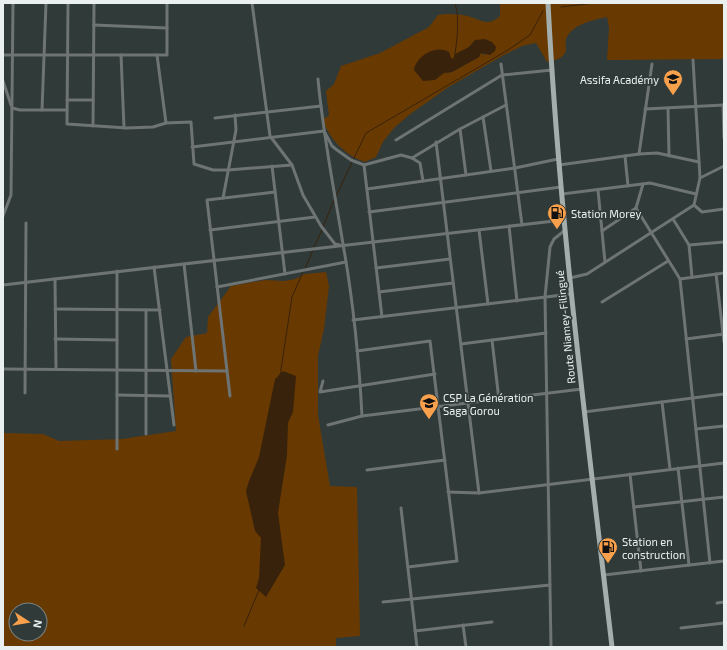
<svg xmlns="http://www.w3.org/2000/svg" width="727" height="650" font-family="'Exo 2',sans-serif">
<rect width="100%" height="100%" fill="#2f3a39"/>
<g fill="#683a02" fill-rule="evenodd">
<path d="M500,3H724V59L607,60L609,28L607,17C594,20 572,24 566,39C565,42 566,46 566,49C565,59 555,60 547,62L536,43L522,46L502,56L447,88L409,115L394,128L383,142L376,157L365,162C344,155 330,139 322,119L329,116L326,91L334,84L341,66L380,53L429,27L438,15C447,13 459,14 468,16C481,20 488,27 500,16ZM475,40H479L486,55L480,53L479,57L452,72L444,73L449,52L451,59H454C460,51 470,49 475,40Z"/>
<path d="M326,272L329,286L324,329L318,356V415L330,486L357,487L360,636L336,638V647H3V433L43,434L59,441L122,439L176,431L171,359L186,337L207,333L208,317L231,286L265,280L284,281L295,279L305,274ZM16,610H40V634H16Z"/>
</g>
<g fill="#39220b">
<path d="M485,39L492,42L496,47L495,51L490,55L481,53L479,57L452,72L444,73L435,80L423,81L414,70C416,56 436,44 449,52L451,58L454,59L455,54L469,47L475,40Z"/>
<path d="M283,371L296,376L293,412L288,423L287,455L278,513L285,565L266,597L256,588L259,578L261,538L255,531L246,491L249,481L259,457L275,379Z"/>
</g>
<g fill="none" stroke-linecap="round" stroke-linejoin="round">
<g stroke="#39220b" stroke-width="1">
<path d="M561,7L595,3"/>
<path d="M454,59C457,44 460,17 455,3"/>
<path d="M336,196L366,133L508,50L530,35L543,11"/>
<path d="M323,227L334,200"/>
<path d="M314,247L322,230"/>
<path d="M305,269L313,250"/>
<path d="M280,376L292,297L303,272"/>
<path d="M244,626L259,590"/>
</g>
<g stroke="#6e7373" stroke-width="3">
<path d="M68,3L67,124L127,128L153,127L166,123L191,122L194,164L213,170H228L292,165"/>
<path d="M252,3L270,136L292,165L303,195L321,226L335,244L340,245"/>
<path d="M94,25L167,28"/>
<path d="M3,55H167V3"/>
<path d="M121,55L124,128"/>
<path d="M157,55L166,123"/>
<path d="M693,60L700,178"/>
<path d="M501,64L522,225"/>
<path d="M318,79C323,135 334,189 343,244C353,300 359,359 362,416"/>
<path d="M3,81L11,105"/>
<path d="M67,100H93"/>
<path d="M723,105L724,138"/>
<path d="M12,108L20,110H67"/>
<path d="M668,108L669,156"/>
<path d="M645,109L724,105"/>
<path d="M42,110L46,3"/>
<path d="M483,117L491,171"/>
<path d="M215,118L321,106"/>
<path d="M93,126L94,3"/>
<path d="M460,129L466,175"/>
<path d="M396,140L502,75L552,70"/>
<path d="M436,142L479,493"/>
<path d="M192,147L324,131L332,146L337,150L351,160L364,165L401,155L412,158L460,129L506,105"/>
<path d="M639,154L652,64"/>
<path d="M625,156L628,186"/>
<path d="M412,158L420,163L423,181"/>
<path d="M364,165L382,317"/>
<path d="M559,165L639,154L657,153L699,162"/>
<path d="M272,166L285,274"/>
<path d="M367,189L515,168L558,159"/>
<path d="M598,190L605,262"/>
<path d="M562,194L650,183L696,194"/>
<path d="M223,198L236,130L235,115"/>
<path d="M694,205L702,212L724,209"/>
<path d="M636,208L680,279L710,563"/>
<path d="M369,212L561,187"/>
<path d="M3,216L11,195L13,3"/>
<path d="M673,219L689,245L692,277"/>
<path d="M509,226L517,301"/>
<path d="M210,230L315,217"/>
<path d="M479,230L488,304"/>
<path d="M602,231L636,208L643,184"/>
<path d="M689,245L724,242"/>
<path d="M184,264L196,371"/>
<path d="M154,267L174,425"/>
<path d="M376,268L450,259"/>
<path d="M716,274L724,342"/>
<path d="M570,278L587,274L694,205L700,178L724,166"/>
<path d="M55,279L56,369"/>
<path d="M680,279L724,273"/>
<path d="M3,285L563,220"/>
<path d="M217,287L346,262"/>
<path d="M379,292L453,283"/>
<path d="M602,302L668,261"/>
<path d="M55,309L160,310"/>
<path d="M146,310V434"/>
<path d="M353,320L571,294"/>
<path d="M55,339L117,340"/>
<path d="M686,339L724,334"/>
<path d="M492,340L499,400"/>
<path d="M461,344L546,333"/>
<path d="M357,351L430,341L457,561L408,567"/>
<path d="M3,369L227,371"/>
<path d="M323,381L320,392L435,374"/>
<path d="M25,393L26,223"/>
<path d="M117,395L170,396"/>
<path d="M230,396L207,200L275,192"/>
<path d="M662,402L670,469"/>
<path d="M584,412L724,394"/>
<path d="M328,425L362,416L582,389"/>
<path d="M696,429L724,426"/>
<path d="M117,449V271"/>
<path d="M678,468L689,565"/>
<path d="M367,470L445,460"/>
<path d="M630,474L641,571"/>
<path d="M448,492L479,493L724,463"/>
<path d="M634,507L724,497"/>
<path d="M401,508L417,647"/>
<path d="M604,575L724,561"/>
<path d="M383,602L550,585"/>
<path d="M717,603L724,602"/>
<path d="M463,625L466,647"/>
<path d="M681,628L724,623"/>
<path d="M415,631L492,622"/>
<path d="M551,647L545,297L550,247L554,239L564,231"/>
</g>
<path stroke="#a4aead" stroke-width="5" d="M548,3C559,219 587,433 612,647"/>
</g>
<defs>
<g id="school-pin" transform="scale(1)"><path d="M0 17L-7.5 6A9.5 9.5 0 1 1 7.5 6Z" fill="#f8a04b" stroke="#2f3a39"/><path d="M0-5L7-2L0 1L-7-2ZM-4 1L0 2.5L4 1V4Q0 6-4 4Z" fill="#111"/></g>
<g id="fuel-pin" transform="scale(1)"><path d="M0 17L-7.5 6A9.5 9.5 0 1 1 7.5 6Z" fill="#f8a04b" stroke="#2f3a39"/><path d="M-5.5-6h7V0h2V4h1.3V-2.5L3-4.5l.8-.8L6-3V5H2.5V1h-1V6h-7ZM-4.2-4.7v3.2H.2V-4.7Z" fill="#111"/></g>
</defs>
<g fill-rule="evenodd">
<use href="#school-pin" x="673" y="79"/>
<use href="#fuel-pin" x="557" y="213"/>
<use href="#school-pin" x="429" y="403"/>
<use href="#fuel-pin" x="608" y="547"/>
</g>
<g text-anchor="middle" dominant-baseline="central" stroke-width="3.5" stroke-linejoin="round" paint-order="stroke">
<g font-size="11" fill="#eaf0f0" stroke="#2f3a39" text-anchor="start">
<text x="659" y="79" text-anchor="end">Assifa Académy</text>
<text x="571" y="213">Station Morey</text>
<text x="443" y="397">CSP La Génération<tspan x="443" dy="13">Saga Gorou</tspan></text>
<text x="622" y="541">Station en<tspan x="622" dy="13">construction</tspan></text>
</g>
<g font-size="11" fill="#eaf0f0" stroke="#2f3a39">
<text transform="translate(565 327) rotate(-96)">Route Niamey-Filingué</text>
</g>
</g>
<rect width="727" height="650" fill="none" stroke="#eaf0f0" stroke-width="8"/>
<g transform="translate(28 622) rotate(102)"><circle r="19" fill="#2f3a39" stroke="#7a8382"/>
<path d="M0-3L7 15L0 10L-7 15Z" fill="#f8a04b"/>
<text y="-6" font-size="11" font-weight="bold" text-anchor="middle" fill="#eaf0f0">N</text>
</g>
</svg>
